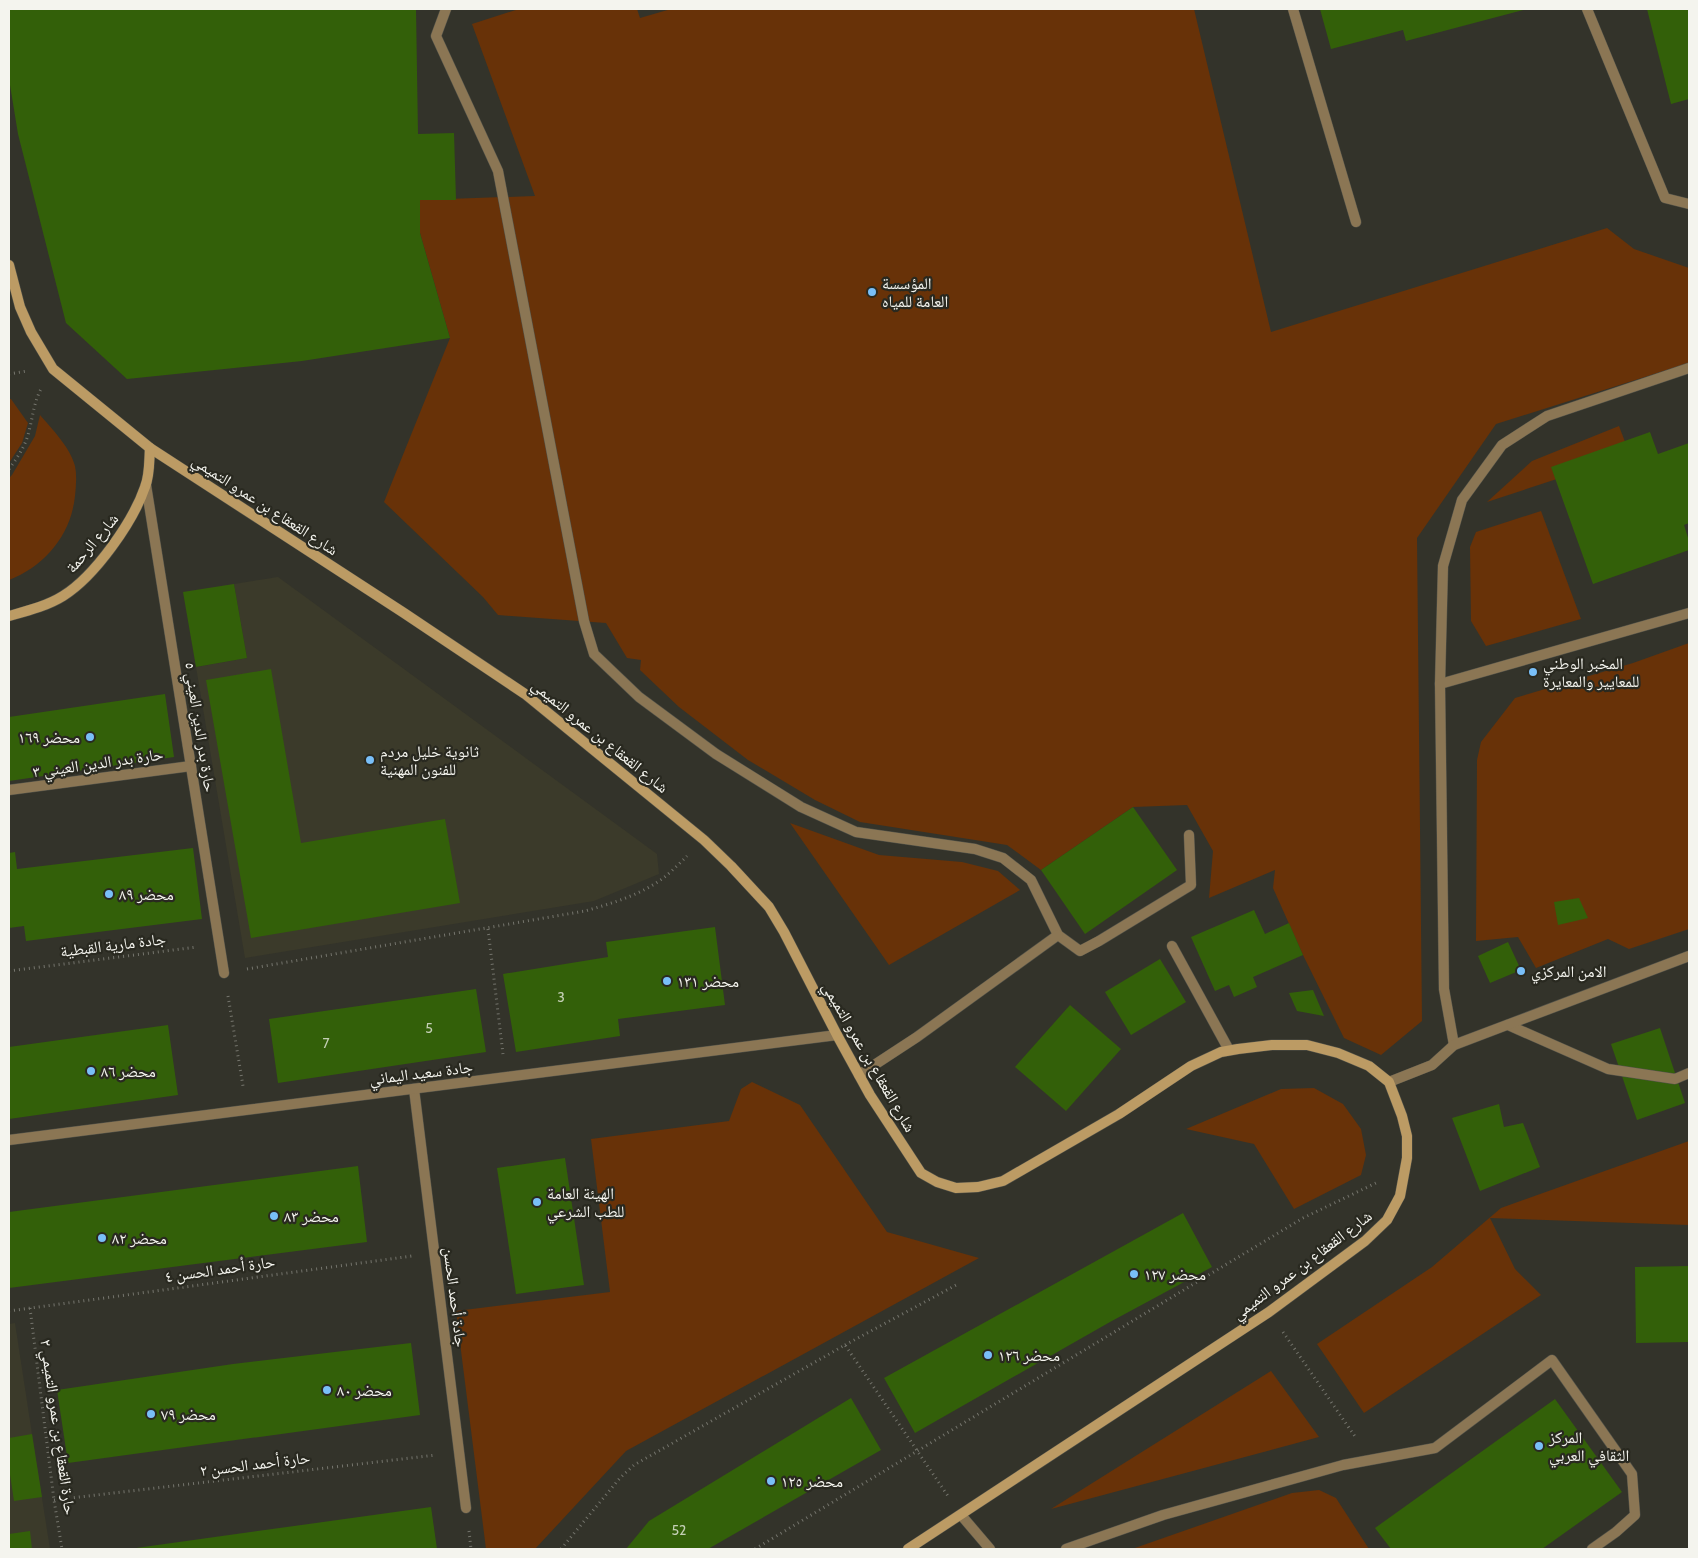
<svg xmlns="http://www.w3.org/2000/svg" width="1698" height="1558" font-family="Cabin,'Noto Naskh Arabic',sans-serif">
<rect width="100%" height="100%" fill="#33332a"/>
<g fill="#3b3a2a">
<path d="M278,577L657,854L659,874L594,901L245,958L196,667L247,658L234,584Z"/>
<path d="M15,1323L32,1434L50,1549H9V1324Z"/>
</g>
<g fill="#683208">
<path d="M519,9H637L640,18L671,9H1194L1271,332L1607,228L1634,249L1689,268V363L1496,424L1417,538L1422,1021L1381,1055L1344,1038L1303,955L1273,888L1275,870L1209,898L1213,851L1187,805L1133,807L1041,870L1007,845L860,822L815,800L748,760L679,707L640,670L641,660L627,658L606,623L498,615L483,597L384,502L450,338L420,233V200L535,196L472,24Z"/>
<path d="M9,399H11L28,423L22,443L9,463Z"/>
<path d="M40,415C52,429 70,447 75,466C77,476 76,486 75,496C71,535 45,566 9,580V478L12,475L35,436Z"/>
<path d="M1619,426L1630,455L1487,502L1532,461Z"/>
<path d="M1541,511L1581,619L1486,646L1471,621L1470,547L1476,532Z"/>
<path d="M1689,643V929L1629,949L1608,939L1536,968L1518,937L1476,941L1477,760L1481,742L1515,698L1633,663Z"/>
<path d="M790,823L879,855L962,862L998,871L1020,890L889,965Z"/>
<path d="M752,1082L800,1105L887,1232L979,1258L626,1451L535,1549H486L456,1311L610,1292L591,1139L729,1121L741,1089Z"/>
<path d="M1314,1088L1343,1104L1361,1129L1366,1155L1361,1175L1294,1209L1254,1144L1186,1129L1281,1089Z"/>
<path d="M1689,1141V1225L1490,1218L1515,1269L1541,1295L1364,1413L1317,1344L1432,1267L1501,1208Z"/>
<path d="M1271,1371L1319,1437L1051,1509Z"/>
<path d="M1319,1490L1336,1498L1369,1549H1132L1292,1493Z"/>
</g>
<g fill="#336009">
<path d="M9,9H416L418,134L454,133L456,200H420V233L450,338L302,361L127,379L66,323L18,134L9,79Z"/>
<path d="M1320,9H1527L1406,41L1403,30L1331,49Z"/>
<path d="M1647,9H1689V99L1671,104Z"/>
<path d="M1650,432L1658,454L1689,443V523L1684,525L1689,541V550L1593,584L1551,467Z"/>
<path d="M234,584L247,658L196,667L183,592Z"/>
<path d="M271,669L301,843L445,819L460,903L251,938L206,680Z"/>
<path d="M165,694L174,757L9,781V717Z"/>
<path d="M1133,807L1177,870L1085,934L1041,870Z"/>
<path d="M193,848L202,919L26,941L24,926L9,928V853L15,852L17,869Z"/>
<path d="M1579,898L1588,918L1558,925L1554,902Z"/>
<path d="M1254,910L1265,934L1289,923L1303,955L1253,977L1257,987L1234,997L1229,985L1215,991L1191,937Z"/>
<path d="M715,927L725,1005L618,1019L620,1036L516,1052L503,974L608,957L606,942Z"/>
<path d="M1508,942L1521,970L1490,983L1478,956Z"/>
<path d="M1160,959L1186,1002L1131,1035L1105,992Z"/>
<path d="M476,989L486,1052L278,1083L269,1019Z"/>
<path d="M1313,990L1324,1016L1297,1011L1289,993Z"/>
<path d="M1070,1005L1121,1049L1066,1111L1015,1067Z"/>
<path d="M168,1025L178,1095L9,1119V1047Z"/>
<path d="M1660,1028L1685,1103L1637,1120L1611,1044Z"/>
<path d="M1499,1104L1504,1127L1523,1123L1540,1167L1480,1191L1452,1118Z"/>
<path d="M565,1158L584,1285L516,1294L497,1168Z"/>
<path d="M358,1166L367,1242L9,1288V1212Z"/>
<path d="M1183,1213L1212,1267L1110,1322L915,1433L884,1378Z"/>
<path d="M1689,1266V1342L1636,1343L1635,1267Z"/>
<path d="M411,1343L420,1415L68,1463L57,1390L233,1364Z"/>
<path d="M851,1398L881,1450L708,1549H626L649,1521Z"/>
<path d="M1555,1399L1622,1492L1542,1549H1391L1375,1528Z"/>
<path d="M32,1434L42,1497L14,1501L9,1468V1438Z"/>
<path d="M431,1507L437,1549H136V1548Z"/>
<path d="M30,1531L32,1549H9V1534Z"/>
</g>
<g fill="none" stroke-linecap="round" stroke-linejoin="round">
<g stroke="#525249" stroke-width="11">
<g id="lane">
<path d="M1293,9L1356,222"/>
<path d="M1587,9L1665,198L1689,204"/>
<path d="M146,485L224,973"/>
<path d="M1440,684L1443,566L1462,500L1502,445L1547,416L1689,368"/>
<path d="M9,790L191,766"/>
<path d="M1172,946L1229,1050"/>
<path d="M1508,1025L1608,1069L1675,1079L1689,1073"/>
<path d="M1454,1045L1444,989L1440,684L1689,613"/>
</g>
</g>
<g stroke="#525249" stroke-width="11">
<g id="street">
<path d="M446,9L436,36L498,171L584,621L594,654L639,697L716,754L801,807L856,832L975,849L1003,858L1031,880L1058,935L1080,951L1099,941L1191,885L1189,835"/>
<path d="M859,1075L917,1037L1058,935"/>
<path d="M1389,1082L1432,1065L1454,1045L1689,956"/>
<path d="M414,1089L466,1508"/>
<path d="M9,1140L837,1035"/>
<path d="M961,1515L990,1549"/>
<path d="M1066,1549L1163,1515L1343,1465L1435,1448L1552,1360L1632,1474L1635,1515L1616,1532L1592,1549"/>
</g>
</g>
<g stroke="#525249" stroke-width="11">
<g id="secondary">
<path d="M9,265L20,307L31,332L53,369L150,448L404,613L525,694L704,840L731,866L769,907L784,932L837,1035L870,1095L921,1173L937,1182L956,1188L978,1187L1003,1181L1119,1114L1191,1066L1221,1052L1238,1049L1272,1045H1307L1338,1053L1369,1066L1389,1082L1402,1116L1407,1136V1158L1400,1196L1387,1220L1365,1241L1269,1312L908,1549"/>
<path d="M9,616C27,611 47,606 63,596C95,576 133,522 145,487C150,475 149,460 150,448"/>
</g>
</g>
<g stroke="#75756d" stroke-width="3" stroke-dasharray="1 4" stroke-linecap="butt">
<path d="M9,374L27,371"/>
<path d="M9,469C18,457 26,445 29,431C33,416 34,402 41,389"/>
<path d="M488,929L503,1054"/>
<path d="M247,969L585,911C613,903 644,894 667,875C674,869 681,862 687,856"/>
<path d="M9,971L197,947"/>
<path d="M228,996L243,1086"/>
<path d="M30,1308L54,1500L62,1549"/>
<path d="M9,1311L412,1256"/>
<path d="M1283,1332L1356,1438"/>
<path d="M845,1345L958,1284"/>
<path d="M54,1500L436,1455"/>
<path d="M469,1531L471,1549"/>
<path d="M561,1549L620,1478L634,1465L845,1345L948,1496"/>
<path d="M755,1549L1303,1218L1378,1182"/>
</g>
<use href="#lane" stroke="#8b7654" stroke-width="10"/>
<use href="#street" stroke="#8b7654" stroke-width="10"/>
<use href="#secondary" stroke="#bc9b64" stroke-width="10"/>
</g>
<g fill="#79bff8" stroke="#292920" stroke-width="2">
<circle cx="872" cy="292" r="5"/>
<circle cx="1533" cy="672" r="5"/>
<circle cx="90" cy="737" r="5"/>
<circle cx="370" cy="760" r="5"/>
<circle cx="109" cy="894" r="5"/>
<circle cx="1521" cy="971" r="5"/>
<circle cx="667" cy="981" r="5"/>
<circle cx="91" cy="1071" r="5"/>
<circle cx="537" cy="1202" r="5"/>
<circle cx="274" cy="1216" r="5"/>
<circle cx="102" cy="1238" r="5"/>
<circle cx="1134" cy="1274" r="5"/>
<circle cx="988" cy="1355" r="5"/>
<circle cx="327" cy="1390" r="5"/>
<circle cx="151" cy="1414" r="5"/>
<circle cx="1539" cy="1446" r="5"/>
<circle cx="771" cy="1481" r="5"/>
</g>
<g text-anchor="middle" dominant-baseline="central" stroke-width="4.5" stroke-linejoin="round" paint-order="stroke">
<g font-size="14" fill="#c4cfb5">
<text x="561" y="997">3</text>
<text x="429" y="1028">5</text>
<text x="326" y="1043">7</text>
<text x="679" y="1530">52</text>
</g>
<g font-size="16" fill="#f4f4ee" stroke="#292920" text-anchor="start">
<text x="882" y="283">المؤسسة<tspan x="882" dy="18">العامة للمياه</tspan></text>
<text x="1543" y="663">المخبر الوطني<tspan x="1543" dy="18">للمعايير والمعايرة</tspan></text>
<text x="80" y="737" text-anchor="end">محضر ١٦٩</text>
<text x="380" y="751">ثانوية خليل مردم<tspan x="380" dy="18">للفنون المهنية</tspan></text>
<text x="119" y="894">محضر ٨٩</text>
<text x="1531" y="971">الامن المركزي</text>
<text x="677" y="981">محضر ١٣١</text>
<text x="101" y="1071">محضر ٨٦</text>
<text x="547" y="1193">الهيئة العامة<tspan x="547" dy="18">للطب الشرعي</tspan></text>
<text x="284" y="1216">محضر ٨٣</text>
<text x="112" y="1238">محضر ٨٢</text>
<text x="1144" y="1274">محضر ١٢٧</text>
<text x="998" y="1355">محضر ١٢٦</text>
<text x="337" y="1390">محضر ٨٠</text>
<text x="161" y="1414">محضر ٧٩</text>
<text x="1549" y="1437">المركز<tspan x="1549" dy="18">الثقافي العربي</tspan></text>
<text x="781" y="1481">محضر ١٢٥</text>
</g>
<g font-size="16" fill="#f4f4ee" stroke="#292920">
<text transform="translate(265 505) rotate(33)">شارع القعقاع بن عمرو التميمي</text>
<text transform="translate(92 543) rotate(-50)">شارع الرحمة</text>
<text transform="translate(200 727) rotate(81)">حارة بدر الدين العيني ٥</text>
<text transform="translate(600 736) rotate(39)">شارع القعقاع بن عمرو التميمي</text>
<text transform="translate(98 763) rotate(-8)">حارة بدر الدين العيني ٣</text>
<text transform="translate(113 945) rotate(-7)">جادة مارية القبطية</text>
<text transform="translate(869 1057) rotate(60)">شارع القعقاع بن عمرو التميمي</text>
<text transform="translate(421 1073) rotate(-7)">جادة سعيد اليماني</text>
<text transform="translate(1302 1265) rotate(-37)">شارع القعقاع بن عمرو التميمي</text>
<text transform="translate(220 1269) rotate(-8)">حارة أحمد الحسن ٤</text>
<text transform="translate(455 1297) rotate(83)">جادة أحمد الحسن</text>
<text transform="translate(58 1427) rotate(82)">حارة القعقاع بن عمرو التميمي ٢</text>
<text transform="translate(255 1464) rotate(-7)">حارة أحمد الحسن ٢</text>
</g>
</g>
<rect width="1698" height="1558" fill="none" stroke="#f4f4ee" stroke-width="20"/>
</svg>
